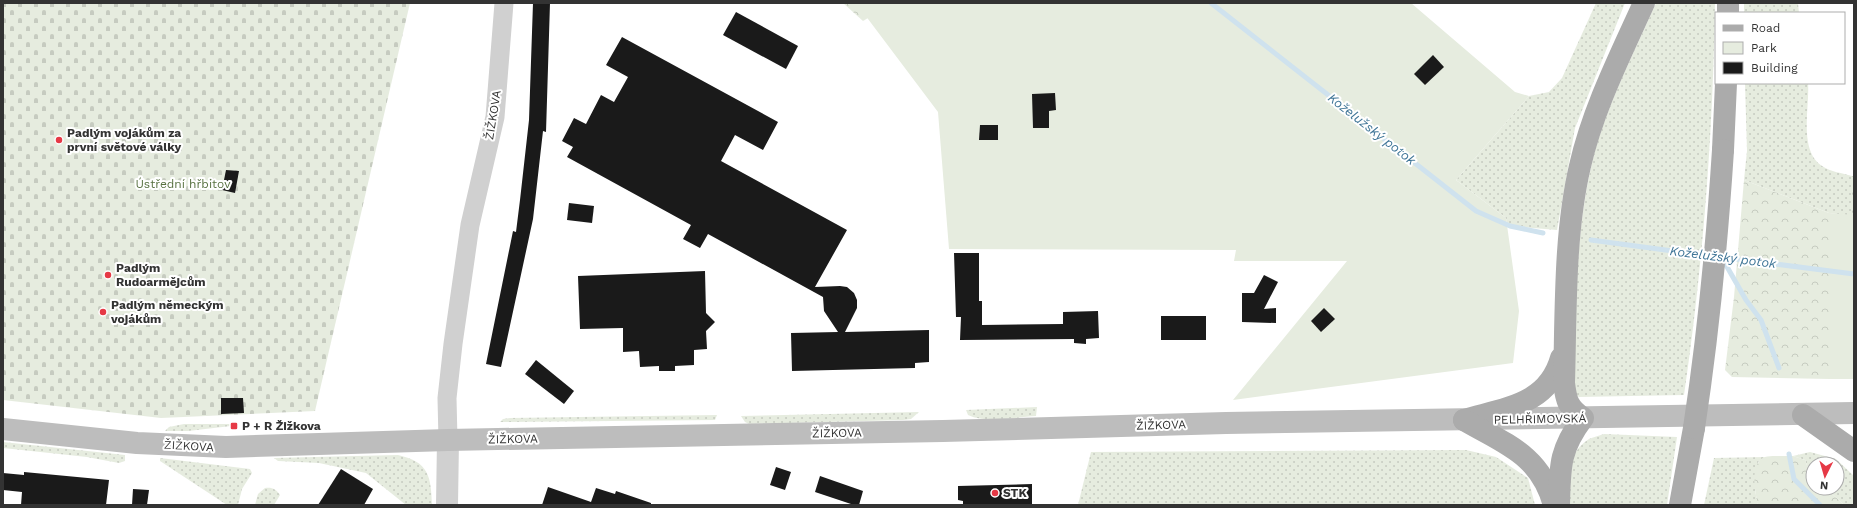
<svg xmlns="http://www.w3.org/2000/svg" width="1857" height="508" font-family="'Work Sans',sans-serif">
<defs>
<pattern id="grass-dots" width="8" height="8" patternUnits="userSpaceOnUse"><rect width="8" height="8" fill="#e6ecdf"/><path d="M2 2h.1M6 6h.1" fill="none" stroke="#c6cbc0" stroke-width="1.8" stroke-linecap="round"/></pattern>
<pattern id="forest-crowns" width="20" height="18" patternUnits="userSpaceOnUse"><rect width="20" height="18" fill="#e6ecdf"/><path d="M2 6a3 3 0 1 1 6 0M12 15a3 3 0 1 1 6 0" fill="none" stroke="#c6cbc0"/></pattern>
<pattern id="cemetery-stones" width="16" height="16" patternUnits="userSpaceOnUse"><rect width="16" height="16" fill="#e6ecdf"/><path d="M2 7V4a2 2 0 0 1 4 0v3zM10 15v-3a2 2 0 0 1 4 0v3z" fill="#c6cbc0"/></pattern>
</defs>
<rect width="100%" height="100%" fill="#fff"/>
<g fill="url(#grass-dots)">
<path d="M1596,3H1625L1575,128L1557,230L1507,226L1506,218L1456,180L1529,96L1549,92L1562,78Z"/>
<path d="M1656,3H1715C1713,134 1703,265 1684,395L1579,397L1576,395L1573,384C1576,311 1575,235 1592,163C1604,111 1634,53 1656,3Z"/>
<path d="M1744,3H1798L1799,13H1744Z"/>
<path d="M1745,83H1808C1810,107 1798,150 1822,166C1831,172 1842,173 1852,176V216L1829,213L1744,180L1747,151Z"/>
<path d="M1037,407L1036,416C1015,417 987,424 968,415L966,410Z"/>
<path d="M919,412L911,419L903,420L749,424L745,422L741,416Z"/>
<path d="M717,415L715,420L500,422L503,419L510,418Z"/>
<path d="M184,424H230L231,426L188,431H165L169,427Z"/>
<path d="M1604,434L1677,437L1667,505H1569C1569,481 1565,454 1589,439C1593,437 1599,436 1604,434Z"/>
<path d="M3,442L125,455V461L119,463L87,457L3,448Z"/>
<path d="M1466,450L1496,457L1528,478L1535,505H1078L1091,452Z"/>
<path d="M1810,452L1836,459L1854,476V505H1844L1826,488H1837V464H1813V477L1810,474L1805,460L1793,456Z"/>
<path d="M398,455C429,462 431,476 432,505H406L366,473L319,463L278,461L274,458Z"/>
<path d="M1765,457L1758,462L1755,490L1758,505H1704L1714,458Z"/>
<path d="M160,458L250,469L252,473L242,489L238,505H227L160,461Z"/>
<path d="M265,488C272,487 276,489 280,495L274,505H255L258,494Z"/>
</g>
<g fill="url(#forest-crowns)">
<path d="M843,3H876L873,15L863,21Z"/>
<path d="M1852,176H1854V215L1852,216Z"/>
<path d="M1744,180L1829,213V379L1732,377L1725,370L1734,297Z"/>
<path d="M1775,456H1793L1805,460L1810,474L1813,477V488H1826L1844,505H1758C1755,492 1749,463 1765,457C1768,456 1772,456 1775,456Z"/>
</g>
<path fill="url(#cemetery-stones)" d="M3,3H410L315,411L161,418L3,400Z"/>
<g fill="#e6ecdf">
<path d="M856,3H1411L1515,92L1529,96L1456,180L1506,218L1519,311L1513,363L1233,400L1347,261H1234L1236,250L949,249L938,112Z"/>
<path d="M1829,213L1854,215V379H1829Z"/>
</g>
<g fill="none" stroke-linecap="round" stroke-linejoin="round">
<g stroke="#cfe2ee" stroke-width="5">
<path d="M1211,3L1476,211L1510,226L1543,233"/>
<path d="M1591,240L1710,256"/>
<path d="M1720,257L1854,274"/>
<path d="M1722,258L1746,300L1761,320L1779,368"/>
<path d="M1789,454L1794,479L1820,505"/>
</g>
</g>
<g fill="#1a1a1a">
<path d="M533,3H550L546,132L543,131L533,219L501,367L486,364L513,231L516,232L520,200L529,120Z"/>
<path d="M736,12L798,46L786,69L723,35Z"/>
<path d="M622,37L778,122L763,150L735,135L721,161L847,230L815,287L840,286L847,287L854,293L857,300V308L845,332L929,330V362L915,363V368L792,371L791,333L838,332L824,311L823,297L708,234L700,248L683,239L691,225L567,157L573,147L562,141L574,118L586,124L601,95L614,102L628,77L606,65Z"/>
<path d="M1433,55L1444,67L1425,85L1414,74Z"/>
<path d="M1055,93L1056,110L1049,111V128H1033L1032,94Z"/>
<path d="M980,125H998V140H979Z"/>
<path d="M226,170L239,171L235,193L222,190Z"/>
<path d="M569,203L594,206L592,223L567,220Z"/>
<path d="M954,253H979V301H982V325L1063,324V312L1098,311L1099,338L1086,339V344L1074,343V339L960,340L961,317H956Z"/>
<path d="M705,271L706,313L715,322L706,331L707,349L694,350V365L675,366V371H659V366L640,367L639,351L623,352V328L580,329L578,276Z"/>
<path d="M1264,275L1278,282L1264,309L1276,308V323L1242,322V293H1254Z"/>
<path d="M1324,308L1335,319L1321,332L1311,321Z"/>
<rect x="1161" y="316" width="45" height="24"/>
<path d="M536,360L574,391L564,404L525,374Z"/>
<path d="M221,398H243L244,413L221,414Z"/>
<path d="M776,467L791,472L785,490L770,485Z"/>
<path d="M341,469L373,489L364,505H318Z"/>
<path d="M24,472L109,480L106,505H21L22,492L3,490V473L24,475Z"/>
<path d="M820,476L863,491L859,505H854L815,492Z"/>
<path d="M1032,484V505H963V501L958,500V486Z"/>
<path d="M548,487L591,502L596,488L615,494L616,491L651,503V505H542Z"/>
<path d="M133,489L149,490L147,505H132Z"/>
</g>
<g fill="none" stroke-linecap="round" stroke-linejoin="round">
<path stroke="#d0d0d0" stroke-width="19" d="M448,440L447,398L453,344L470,225L495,117L504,3"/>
<path stroke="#d0d0d0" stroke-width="22" d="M447,505L448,440"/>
<path stroke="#bdbdbd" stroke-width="22" d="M3,429L137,443L226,447L448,440L943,431L1226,423L1854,413"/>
<g stroke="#ababab" stroke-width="22">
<path d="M1728,13V3"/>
<path d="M1723,150L1726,83"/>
<path d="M1803,415L1854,451"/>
<path d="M1464,420C1505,408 1548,405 1561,358"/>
<path d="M1464,420C1505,444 1540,454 1554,505"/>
<path d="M1559,505C1560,467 1559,450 1583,418C1568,408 1566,400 1564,383C1566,313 1564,234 1580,166C1593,109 1620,56 1644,3"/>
<path d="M1680,505L1694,428"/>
</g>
<path stroke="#ababab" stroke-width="22" d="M1694,428C1708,336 1717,243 1723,150"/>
</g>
<g fill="#e63946" stroke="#fff" stroke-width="1.5">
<circle cx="59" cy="140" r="4"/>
<circle cx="108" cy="275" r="4"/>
<circle cx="103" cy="312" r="4"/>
<rect x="230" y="422" width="8" height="8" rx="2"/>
<circle cx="995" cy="493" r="4"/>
</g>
<g text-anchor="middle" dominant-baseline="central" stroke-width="4" stroke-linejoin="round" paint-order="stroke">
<g font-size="12" fill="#333" stroke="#fff">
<text transform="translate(493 115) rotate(-81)">ŽIŽKOVA</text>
<text transform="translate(1540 419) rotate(-1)">PELHŘIMOVSKÁ</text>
<text transform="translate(1161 425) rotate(-2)">ŽIŽKOVA</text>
<text transform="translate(837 433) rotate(-1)">ŽIŽKOVA</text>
<text transform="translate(513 439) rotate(-1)">ŽIŽKOVA</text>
<text transform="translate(189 446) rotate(3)">ŽIŽKOVA</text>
</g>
<g font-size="12" font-weight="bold" fill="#333" stroke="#fff" text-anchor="start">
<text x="67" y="133">Padlým vojákům za<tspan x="67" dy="14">první světové války</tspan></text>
<text x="116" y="268">Padlým<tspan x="116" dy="14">Rudoarmějcům</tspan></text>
<text x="111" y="305">Padlým německým<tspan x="111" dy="14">vojákům</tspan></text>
<text x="242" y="426">P + R Žižkova</text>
<text x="1003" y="493">STK</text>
</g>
<g font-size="12" fill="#56703f" stroke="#fff">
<text x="183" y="184">Ústřední hřbitov</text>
</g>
<g font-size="13" font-style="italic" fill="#3f7597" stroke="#fff">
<text transform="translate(1372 129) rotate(38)">Koželužský potok</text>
<text transform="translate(1723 257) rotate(7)">Koželužský potok</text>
</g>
</g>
<rect width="1857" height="508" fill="none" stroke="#333333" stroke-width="8"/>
<rect x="1715" y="12" width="130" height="72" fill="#ffffff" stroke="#adadad"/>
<rect x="1723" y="25" width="20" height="6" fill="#ababab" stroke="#adadad"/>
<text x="1751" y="32" font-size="12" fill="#333333">Road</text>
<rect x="1723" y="42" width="20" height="12" fill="#e6ecdf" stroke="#adadad"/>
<text x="1751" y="52" font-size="12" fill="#333333">Park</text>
<rect x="1723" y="62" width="20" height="12" fill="#1a1a1a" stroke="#adadad"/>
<text x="1751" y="72" font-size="12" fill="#333333">Building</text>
<g transform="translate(1825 476) rotate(185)"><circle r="19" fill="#ffffff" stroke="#adadad"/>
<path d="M0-3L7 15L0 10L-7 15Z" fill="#e63946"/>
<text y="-6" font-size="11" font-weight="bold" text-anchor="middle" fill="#333333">N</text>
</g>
</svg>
